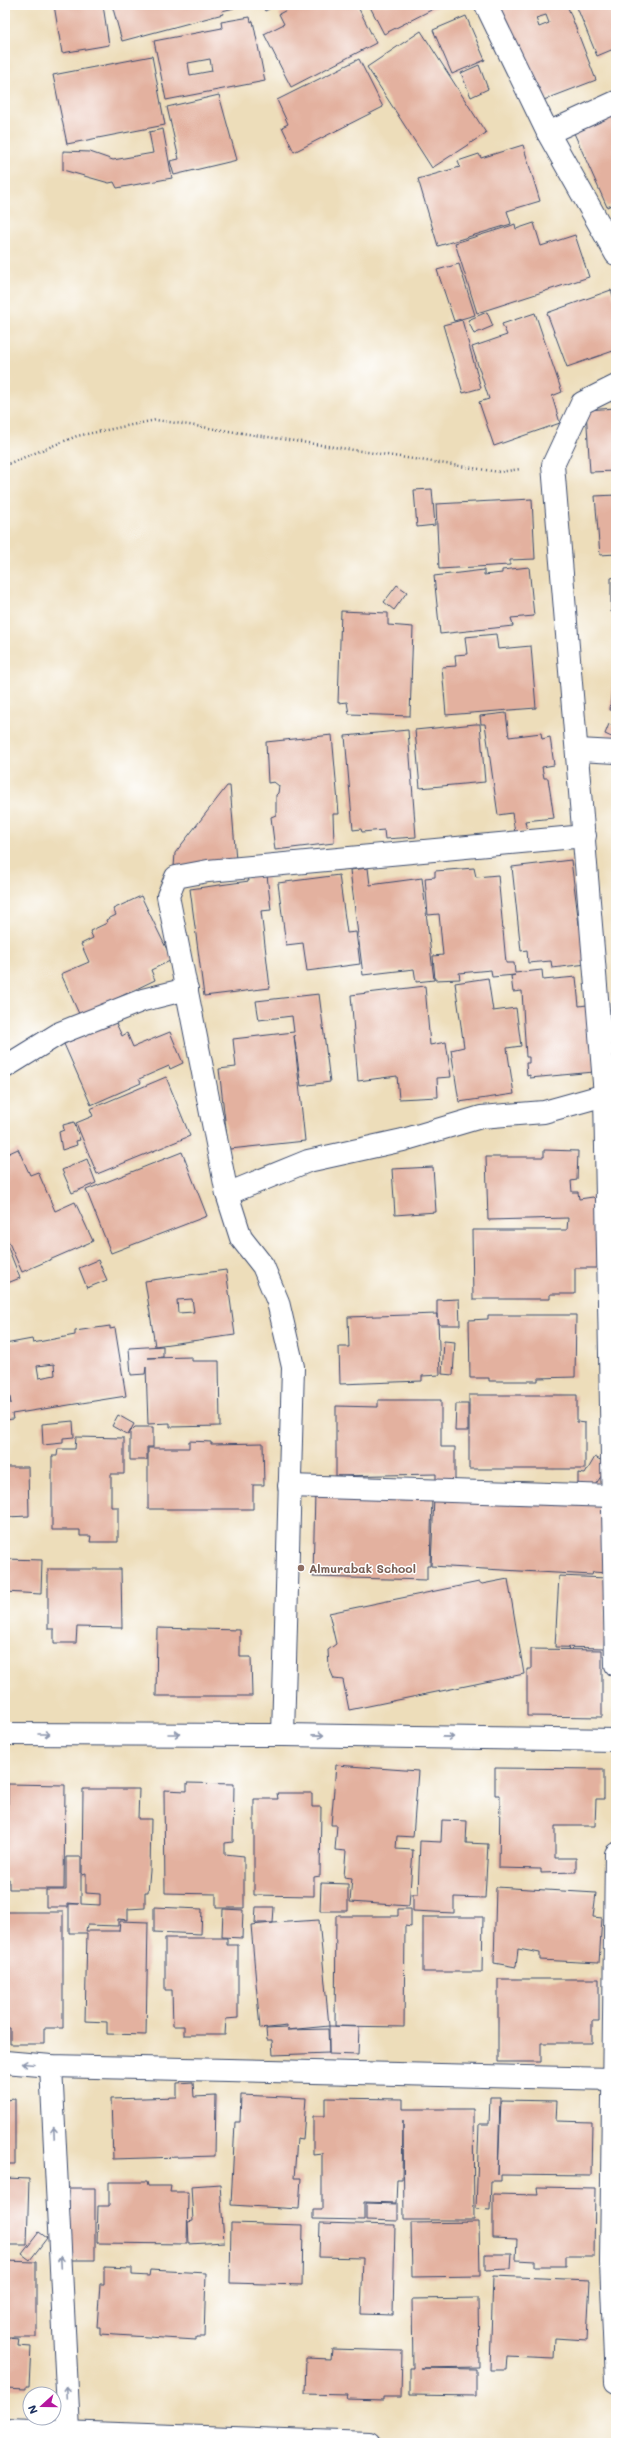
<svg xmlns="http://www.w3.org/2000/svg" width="621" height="2448" font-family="Mali,sans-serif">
<rect width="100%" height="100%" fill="#fff"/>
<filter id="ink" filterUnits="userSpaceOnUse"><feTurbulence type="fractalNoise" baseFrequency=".025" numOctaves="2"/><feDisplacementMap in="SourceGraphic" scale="8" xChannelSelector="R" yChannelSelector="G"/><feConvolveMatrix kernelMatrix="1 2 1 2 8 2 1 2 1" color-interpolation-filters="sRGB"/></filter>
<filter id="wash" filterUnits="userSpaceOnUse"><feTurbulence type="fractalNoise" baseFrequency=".012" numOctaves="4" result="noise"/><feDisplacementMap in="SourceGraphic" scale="16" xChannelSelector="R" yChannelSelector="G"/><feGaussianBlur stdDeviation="0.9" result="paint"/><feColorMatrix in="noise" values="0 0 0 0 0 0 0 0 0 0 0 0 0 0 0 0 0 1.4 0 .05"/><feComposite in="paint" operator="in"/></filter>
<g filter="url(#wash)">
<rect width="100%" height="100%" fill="#edddba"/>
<g id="blocks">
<g fill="#e3b19f" fill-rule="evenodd">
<path d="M54,5H103L109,45L62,53Z"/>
<path d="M112,5H233L234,8L222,11L223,14L122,41Z"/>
<path d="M262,5H277L265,11Z"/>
<path d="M296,5H357L376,43L291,87L264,34L284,24L279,14Z"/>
<path d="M369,5H441L384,34Z"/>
<path d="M498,5H567L596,80L536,103ZM546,15L549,23L539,27L536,18Z"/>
<path d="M576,5H616V48L597,56Z"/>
<path d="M466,16L485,60L452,74L433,30Z"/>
<path d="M250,17L251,22L253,21L265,81L166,100L154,41L222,28L221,22ZM210,59L212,71L190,75L188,63Z"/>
<path d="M421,31L486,133L432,168L367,67Z"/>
<path d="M152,56L165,125L67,144L53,75Z"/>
<path d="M359,59L383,107L294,152L282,127L288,124L277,100Z"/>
<path d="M479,65L488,89L471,97L461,73Z"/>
<path d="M219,95L237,160L174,175L170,161L179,159L167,107Z"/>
<path d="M616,114V203L607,207L574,133Z"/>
<path d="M163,129L172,178L117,188L114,182L109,183L63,170V151L90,152L113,160L153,153L149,132Z"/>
<path d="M523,145L540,201L507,211L511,224L438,246L418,179L460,167L458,161L479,154L481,158Z"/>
<path d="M534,223L541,246L575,235L589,277L477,313L455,243L510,226L515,224L516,229Z"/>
<path d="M459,264L475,315L454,321L437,270Z"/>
<path d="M611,290L616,304V350L567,367L547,313Z"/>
<path d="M487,312L493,326L474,334L468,320Z"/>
<path d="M535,313L562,392L552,396L560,423L494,446L479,402L489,399L472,347L507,335L502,324Z"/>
<path d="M462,320L481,388L463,393L443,325Z"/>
<path d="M616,408V471L590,472L586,410Z"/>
<path d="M432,489L435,525L417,527L414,490Z"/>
<path d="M616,495V554L600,555L595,496Z"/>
<path d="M532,499L535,559L510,560V565L439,569L436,504Z"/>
<path d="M529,567L534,616L511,618L513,626L440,634L434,576L484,570V575L502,573V570Z"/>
<path d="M616,577V611L611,612V578Z"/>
<path d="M397,585L407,592L394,610L384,602Z"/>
<path d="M341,611L388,613V625L413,627L410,716L349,714L347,702L338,703Z"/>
<path d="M496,634L498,649L531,646L536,708L446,715L442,667L456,666L455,655L467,654L465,637Z"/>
<path d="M615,652H616V711L610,710Z"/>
<path d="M506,713L509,737L541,733L542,739L550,737L554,765L542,767L544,778H548L554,818L525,821L527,831L515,833L512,813L498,815L485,724H481L480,716Z"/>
<path d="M475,724H480L485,782L420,788L415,730Z"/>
<path d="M609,724L616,728V739L605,734Z"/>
<path d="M408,730L416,837L385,839L384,830L362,832L361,829L353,830L345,736Z"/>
<path d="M332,735L339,814H333L334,843L275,850L271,817L276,815V795L278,793L279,786L274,782L268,783L266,742Z"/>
<path d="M227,786H230L236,860L174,867L175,853Z"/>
<path d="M571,860L579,925H582L587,964L552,968L551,961L528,963L527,950L521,951L512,867Z"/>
<path d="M368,868L370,885L422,878L434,980L416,982L414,969L363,975L350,870Z"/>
<path d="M474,868L476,877L498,875L506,963H514L515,973L542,970L543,980L576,977L579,1006L587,1005L594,1072L530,1078V1075L527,1076L526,1063H529V1057H526L522,991L513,992L511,976L515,975L492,977L491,970L459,973L460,979L435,980L433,956L443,955L439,914L428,915L425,878L435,877V871Z"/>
<path d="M267,875L271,910L261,911L270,988L204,996L190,889L249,881L248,877Z"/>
<path d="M339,875L347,933L356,932L360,964L307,971L303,943L286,945L278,883Z"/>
<path d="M141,896L172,960L151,970L155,980L80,1016L61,974L89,962L81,944L93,938L90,931L107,923L106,920L116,915L113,909Z"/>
<path d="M488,978L493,1011L516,1008L521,1046L507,1048L514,1094L459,1102L451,1050L464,1047L455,983Z"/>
<path d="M425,986L430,1045L446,1042L451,1077L437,1078L438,1097L399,1099L397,1076L358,1081L351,995Z"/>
<path d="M319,994L330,1082L301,1086L294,1035L305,1141L230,1149L228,1146L219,1069L236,1067L233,1039L294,1032L292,1016L259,1020L256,1001Z"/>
<path d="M115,1021L122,1036L127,1033L133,1047L170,1032L183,1063L170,1069L169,1066L139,1079L141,1083L91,1105L64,1044Z"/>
<path d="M166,1077L190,1136L97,1174L76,1123L93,1116L90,1109Z"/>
<path d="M74,1122L80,1140L76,1141L77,1145L62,1150L59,1132L64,1130L63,1125Z"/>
<path d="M18,1149L30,1175L38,1172L55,1211L75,1202L93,1241L22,1272L5,1234V1155Z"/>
<path d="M544,1150L578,1151L577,1180L571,1181L572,1192H578L579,1199L593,1197L599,1203L601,1268H575V1294H550V1299H473L472,1230H567L568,1218L488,1220L486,1157H544Z"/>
<path d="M182,1152L207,1216L111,1253L86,1190Z"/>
<path d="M87,1159L96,1183L72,1193L62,1170Z"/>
<path d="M433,1167L436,1212L395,1215L392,1169Z"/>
<path d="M5,1240L20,1278L5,1284Z"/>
<path d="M98,1260L107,1280L87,1288L79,1268Z"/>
<path d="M226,1270L235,1335L155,1346L145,1281ZM192,1299L194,1312L178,1313L177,1300Z"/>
<path d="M459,1299L460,1325H440L438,1319L440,1375L422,1376V1381L340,1384L339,1347H349L348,1317L437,1314V1318V1300Z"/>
<path d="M488,1315H576L575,1377L538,1378V1381H489V1378H470L469,1320L488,1319Z"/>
<path d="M110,1326V1329L115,1328L126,1396L12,1414L13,1419L5,1420V1380L11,1404L5,1368V1344L32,1339L33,1343L75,1335V1331ZM54,1364L55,1375L39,1378L37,1366Z"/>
<path d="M444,1341L455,1342L453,1375L442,1374Z"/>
<path d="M163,1346V1357L148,1358L192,1357V1361H219L220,1426L170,1427V1423L148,1424L146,1367L145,1374L131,1375L129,1348Z"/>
<path d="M469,1395H577V1422L585,1423V1469H469Z"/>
<path d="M378,1400H441V1447H455V1481H436V1474L336,1476V1406L378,1407Z"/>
<path d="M456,1404H468V1431H455Z"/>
<path d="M118,1415L134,1424L128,1435L112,1426Z"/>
<path d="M73,1421L74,1437L63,1438V1443L43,1445L42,1424Z"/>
<path d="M135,1427H153V1447H147V1460H130V1432Z"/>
<path d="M76,1437L124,1438V1474H111V1507H118V1542H90L91,1536H80V1530H52V1456H57L58,1449H75Z"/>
<path d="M189,1441L211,1442V1444L263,1443L264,1485H253V1509H148V1448H189Z"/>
<path d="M595,1457L609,1465L593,1488H578V1473L585,1474Z"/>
<path d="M5,1467H28L29,1516L5,1517Z"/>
<path d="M315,1493L432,1497L430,1566H427V1580L313,1577Z"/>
<path d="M434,1497L604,1505L606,1573L593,1572L592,1575L431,1566Z"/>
<path d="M5,1559L42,1560L41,1594L5,1592Z"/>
<path d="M48,1569H121L122,1628L77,1627L76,1643H54V1629H48Z"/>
<path d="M559,1576L607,1578L604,1648L555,1647Z"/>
<path d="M508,1579L524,1674L349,1710L343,1680L334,1679L329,1667L328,1650L336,1644L329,1613L479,1582L482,1584Z"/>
<path d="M157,1628L240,1630V1657H251L252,1696H156Z"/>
<path d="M531,1649L602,1650V1717L527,1716V1669H531Z"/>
<path d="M336,1765L418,1771L413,1837L397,1836L396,1849L413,1850L409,1906L350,1902L352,1878L344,1877L346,1851L335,1850L337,1825H331Z"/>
<path d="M495,1768L604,1769V1799H596L595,1826H555V1858H576V1872L541,1873V1869L499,1868L500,1795H495Z"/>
<path d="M187,1783L234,1784L233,1842L225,1843V1854L244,1856V1908H216V1894L165,1893L164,1790L187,1791Z"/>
<path d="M8,1784L65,1785L64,1889H9V1879H5V1804H8Z"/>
<path d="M83,1789H139L138,1819H151L150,1871L148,1892H145V1908L128,1909V1920L118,1919V1926L87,1925L86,1931H119L120,1921L148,1922L146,2035L107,2034V2022L85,2021L87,1933H69V1904H79L68,1903V1907H46V1890H66V1857H81V1904L100,1905V1894L86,1893V1873L82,1874Z"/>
<path d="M277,1793H312V1807H321L320,1876L314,1877V1896L254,1895V1799H278Z"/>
<path d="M442,1820L467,1821L466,1843L488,1844L485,1898L454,1897V1913L413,1911V1894H418L420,1841L441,1842Z"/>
<path d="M321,1883L348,1884V1911H320Z"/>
<path d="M496,1887L596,1893L593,1917L602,1918L599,1963L540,1960V1953L518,1949L516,1967L494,1963Z"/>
<path d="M154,1907L202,1909L201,1934L154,1932Z"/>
<path d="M256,1907H274L273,1923L319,1920L329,2026L287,2030L328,2029L329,2053L273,2055L272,2040H267L266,2029L287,2028V2026L260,2029L251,1925L273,1923H255Z"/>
<path d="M223,1909L243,1910L242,1938L222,1937Z"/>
<path d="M398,1909H411V1927L405,1926L404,2027L335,2026L336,1916H398Z"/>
<path d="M5,1912H63V2028H44V2044H10V2028H5Z"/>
<path d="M423,1917H483L482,1972H423Z"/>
<path d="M165,1938H227V1945H238V2018L226,2019L225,2035H184V2026H173L172,1990H165Z"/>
<path d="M498,1979H599V2021H592V2043H541V2062H498Z"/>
<path d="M329,2026L359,2027L358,2055L329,2054Z"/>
<path d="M193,2082L194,2097L216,2096L215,2156L113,2159L111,2099L177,2097V2083Z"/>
<path d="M241,2095L306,2098L303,2140L297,2139L294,2178H301L299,2209L231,2205L235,2122H240Z"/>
<path d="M490,2097H500L498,2175L501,2100L557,2101L556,2121L592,2122L591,2176L501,2175V2181H491L490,2210L476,2209L479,2124H489Z"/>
<path d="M325,2098L403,2099V2109H473L474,2220H404L403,2120L402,2179H397L396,2203L364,2202V2220L313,2219V2210H322V2153L313,2154V2116H325Z"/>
<path d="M15,2099V2164H5V2100Z"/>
<path d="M5,2178L29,2179L27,2245H5Z"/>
<path d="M109,2182H147L148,2186H171L170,2192H188L187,2244L97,2243L98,2206H109Z"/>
<path d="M220,2184L224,2242L189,2244L188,2222L193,2221L191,2186Z"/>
<path d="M537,2187L595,2188L594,2256H566V2266H535V2261L516,2260L517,2239L493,2238V2194L538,2195Z"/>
<path d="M69,2188H95V2260H70Z"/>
<path d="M366,2203L398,2204V2221L366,2220Z"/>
<path d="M479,2222L480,2276L412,2277L411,2223Z"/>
<path d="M231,2223L303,2225L302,2285L230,2283Z"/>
<path d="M320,2223L395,2225L393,2315L361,2314L363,2258L319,2257Z"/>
<path d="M39,2232L47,2238L30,2260L22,2254Z"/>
<path d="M485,2254H512L511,2269L485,2270Z"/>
<path d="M5,2261L36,2262V2337H5Z"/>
<path d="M104,2267L132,2268V2275L149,2276L150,2270L206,2273L204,2337H196V2340L100,2334V2327H97L100,2284H104Z"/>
<path d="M493,2276L590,2280L587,2340L555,2338L554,2358L507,2356L506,2370H490Z"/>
<path d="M478,2298L479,2367L420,2368L476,2369V2396L410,2395V2368H413L412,2299Z"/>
<path d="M5,2338L19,2339L18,2346L31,2347L29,2386H26V2389L5,2388Z"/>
<path d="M332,2349L402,2351L401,2397H383V2400L347,2399L348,2395L305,2394L306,2358L331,2359Z"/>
</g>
</g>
</g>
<g filter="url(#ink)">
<use href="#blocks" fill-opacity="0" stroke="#3a496c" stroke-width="1"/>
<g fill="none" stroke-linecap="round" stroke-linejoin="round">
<g stroke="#3a496c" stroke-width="24">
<g id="minor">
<path d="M486,5L548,133L616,254"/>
<path d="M548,133L616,102"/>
<path d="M616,386L582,403L553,465L605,1095L616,1665"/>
<path d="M578,750L616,752"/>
<path d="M5,1067L60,1033L143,1000L187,989"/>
<path d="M227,1194L308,1161L403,1140L481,1117L544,1112L605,1095H616"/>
<path d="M289,1486L613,1496"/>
<path d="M5,1734L283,1735L616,1740"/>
<path d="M283,1735L293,1367L278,1302L263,1266L241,1238L227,1194L168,896L176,877L208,871L585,836"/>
<path d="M616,1854L611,2263L616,2382"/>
<path d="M5,2062L51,2066L613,2079"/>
<path d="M51,2066L69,2431"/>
<path d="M5,2430L370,2443"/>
</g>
</g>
<path stroke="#3a496c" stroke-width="2.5" stroke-dasharray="1 3" stroke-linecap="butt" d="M5,465L77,436L156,420L499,472L521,469"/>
<use href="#minor" stroke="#fff" stroke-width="22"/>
</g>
<defs><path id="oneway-shaft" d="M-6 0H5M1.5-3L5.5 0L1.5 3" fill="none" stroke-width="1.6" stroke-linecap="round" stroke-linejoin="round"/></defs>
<g stroke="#8d97ae">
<use href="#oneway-shaft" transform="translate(44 1734)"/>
<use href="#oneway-shaft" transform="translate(174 1734)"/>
<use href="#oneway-shaft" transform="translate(318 1735) rotate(1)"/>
<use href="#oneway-shaft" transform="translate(448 1737) rotate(1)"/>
<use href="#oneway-shaft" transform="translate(28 2064) rotate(-175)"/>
<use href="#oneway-shaft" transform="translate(54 2133) rotate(-93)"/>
<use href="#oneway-shaft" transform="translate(61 2262) rotate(-93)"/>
<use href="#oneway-shaft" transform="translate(67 2392) rotate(-93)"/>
</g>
</g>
<circle fill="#8d6e63" stroke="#fff" stroke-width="1.5" cx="301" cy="1568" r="4"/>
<g text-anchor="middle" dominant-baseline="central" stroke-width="3" stroke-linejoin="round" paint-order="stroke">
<g font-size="12" font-weight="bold" fill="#785e54" stroke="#fff" text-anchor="start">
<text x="309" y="1568">Almurabak School</text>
</g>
</g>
<rect width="621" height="2448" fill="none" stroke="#fff" stroke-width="20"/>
<g transform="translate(42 2406) rotate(249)"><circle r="19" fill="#ffffff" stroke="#a4acbf"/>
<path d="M0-3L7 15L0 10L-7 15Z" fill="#b5179e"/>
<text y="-6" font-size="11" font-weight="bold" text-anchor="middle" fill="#1b2f5e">N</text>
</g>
</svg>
